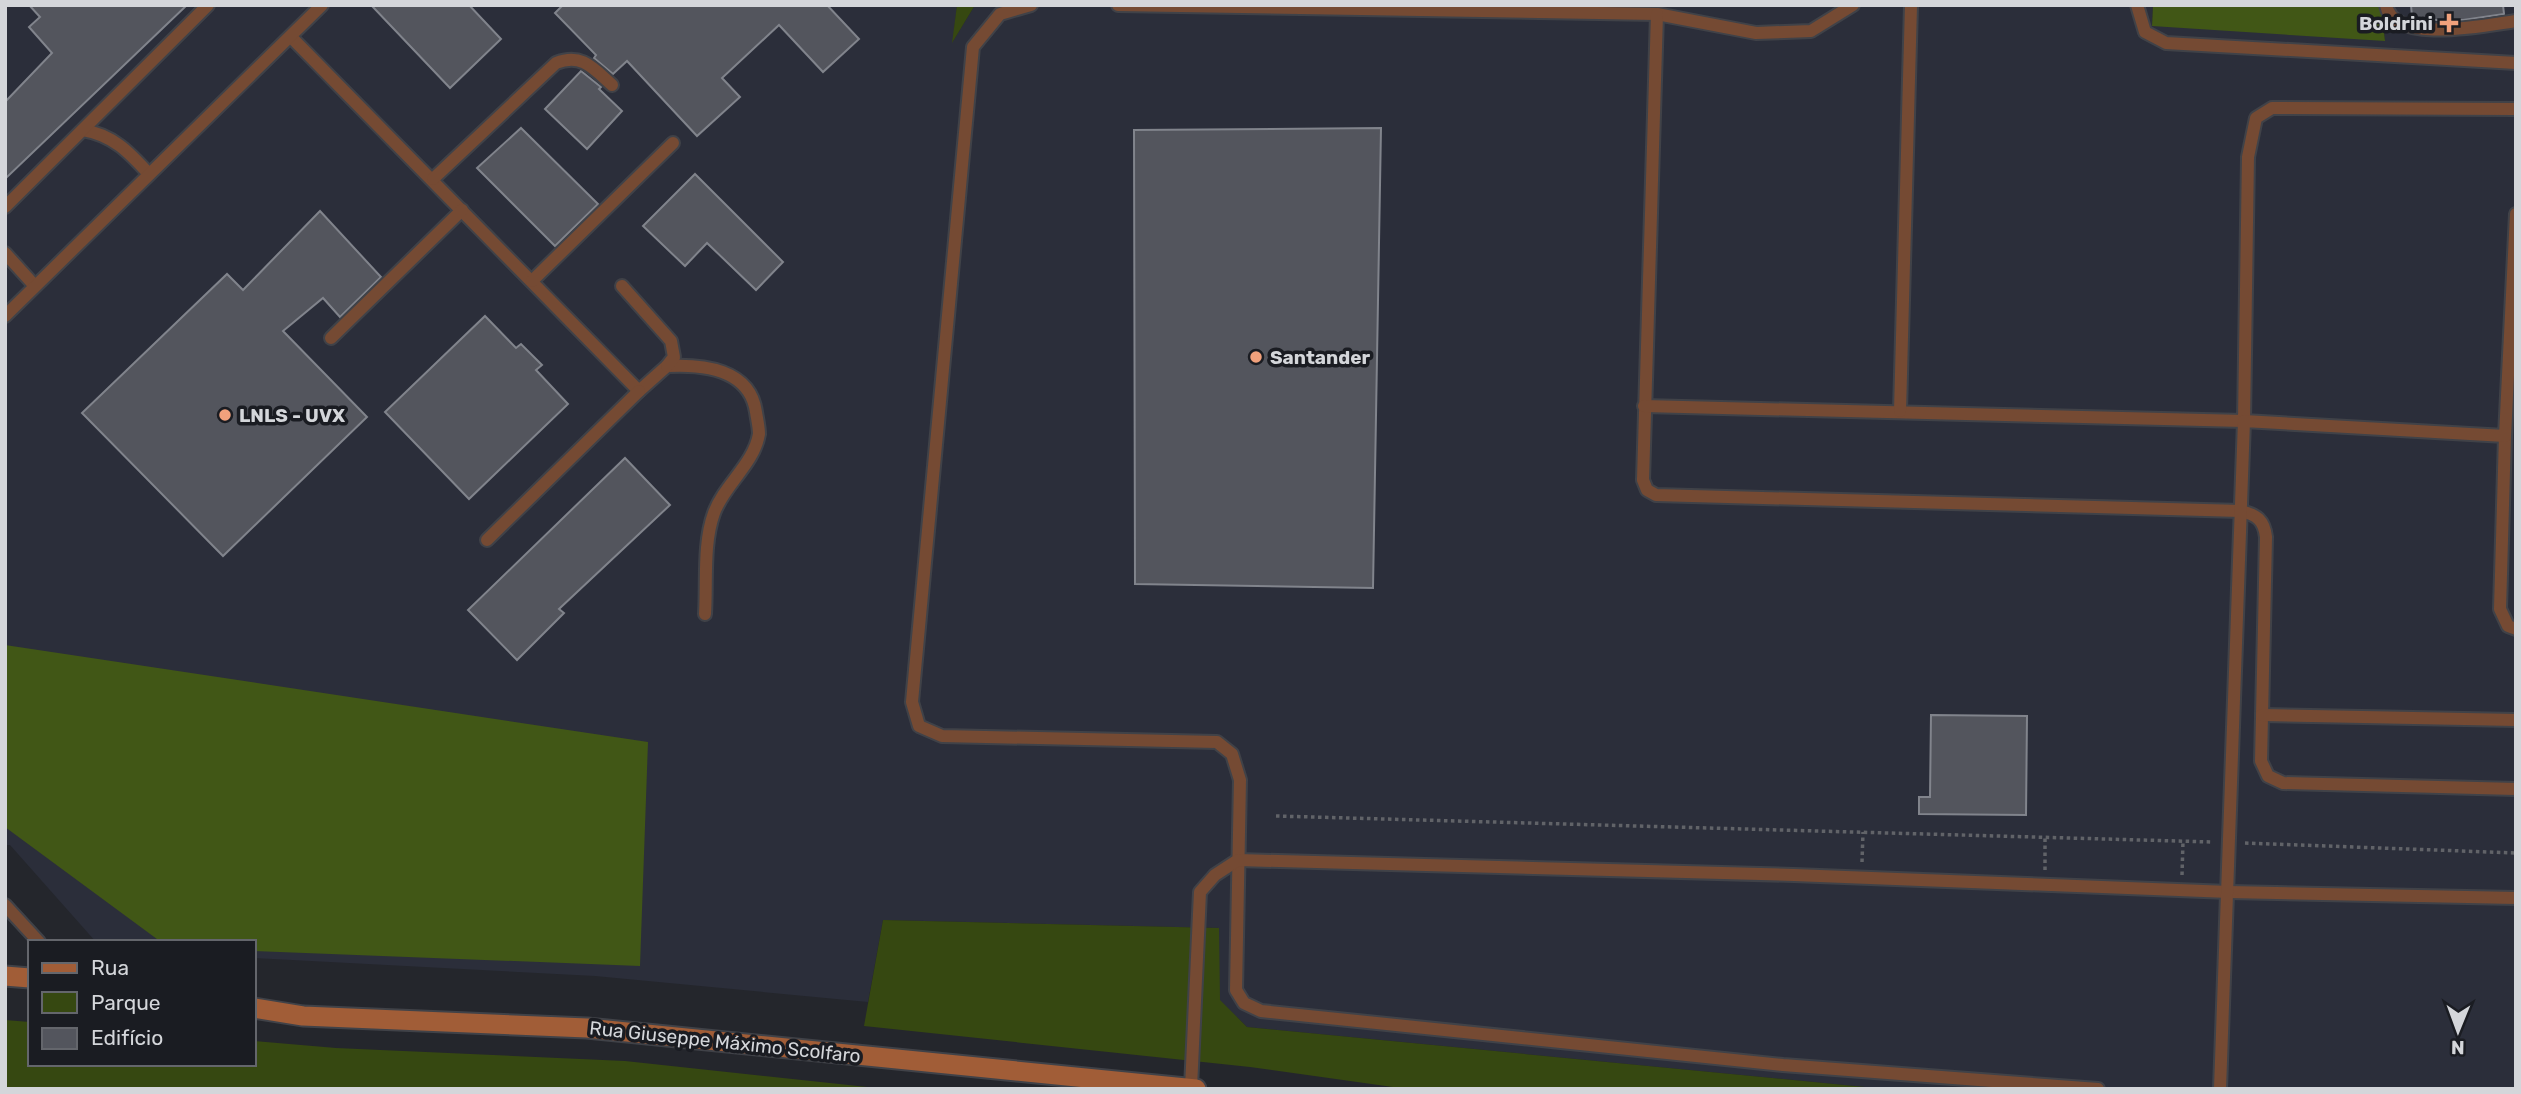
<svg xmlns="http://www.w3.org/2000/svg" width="2521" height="1094" font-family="Rubik,sans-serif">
<rect width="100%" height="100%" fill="#24262c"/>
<path fill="#2b2e3a" d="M5,5H957L953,41L975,5H2153L2152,25L2385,40L2381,5H2516V1089H1885L1247,1027L1219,1000L1218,928L883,920L868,1002L595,976L254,958V942H96L10,845H5Z"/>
<g fill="#364811">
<path d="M957,5H975L952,43Z"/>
<path d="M883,920L1219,928L1220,1000L1247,1027L1885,1089H1407L1250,1067L864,1026Z"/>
<path d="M5,1020L30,1022V1064H254V1041L336,1048L625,1061L886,1089H5Z"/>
</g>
<g fill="#415716">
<path d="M2153,5H2381L2385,41L2152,26Z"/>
<path d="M5,645L648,742L640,966L254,951V942H161L5,827Z"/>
</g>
<g fill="#53555d" stroke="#81848c" stroke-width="2">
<path d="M29,5H187L5,179V102L52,53L29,27L40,17Z"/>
<path d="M371,5H469L501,39L450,88Z"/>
<path d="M563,5H827L859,39L823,72L779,25L722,78L740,97L697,136L627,61L613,74L594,58L596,55L555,13Z"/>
<path d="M2411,5H2503L2504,14L2463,20H2424L2412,17Z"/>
<path d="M581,71L601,87L599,89L622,111L587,149L545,109Z"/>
<path d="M521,128L598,204L555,246L477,168Z"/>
<path d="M1381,128L1373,588L1135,584L1134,130Z"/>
<path d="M695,174L783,262L756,290L707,243L685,266L643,226Z"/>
<path d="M320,211L381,277L340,317L323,298L283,331L367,417L223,556L82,413L227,274L243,290Z"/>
<path d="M485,316L516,348L521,344L542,365L536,370L568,404L469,499L385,412Z"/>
<path d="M625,458L670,505L559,609L564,613L517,660L468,610Z"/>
<path d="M1931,715L2027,716L2026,815L1919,814V797H1930Z"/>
</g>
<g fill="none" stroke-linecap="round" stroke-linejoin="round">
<g stroke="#404248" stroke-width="16">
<g id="service">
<path d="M1031,5L1000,14L973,47L912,702L919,726L942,736L1217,742L1232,754L1240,780L1236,990L1244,1003L1261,1011L1783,1065L2098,1089"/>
<path d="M1118,5L1657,14L1756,33L1811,31L1853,5"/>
<path d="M2137,5L2145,32L2166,43L2516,63"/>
<path d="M2386,5C2393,45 2487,25 2516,21"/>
<path d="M1657,14L1643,480L1647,490L1656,495L2241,511C2257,515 2264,520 2266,537L2261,761L2268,776L2283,783L2516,789"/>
<path d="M291,37L639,391L667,366C703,364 750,369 756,412C757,419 759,427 759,434C754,464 724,485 714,513C703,543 707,582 705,614"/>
<path d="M83,130C113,135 129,152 149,174"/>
<path d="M433,179L556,63C582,53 593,68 612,85"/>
<path d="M5,207L208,5"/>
<path d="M5,253L34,285"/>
<path d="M532,281L673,143"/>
<path d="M622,286L671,341L674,357L667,366"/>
<path d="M5,316L322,5"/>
<path d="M331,338L462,210"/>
<path d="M1644,406L2244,421L2248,157L2256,118L2272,108L2516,109"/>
<path d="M1900,411L1911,5"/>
<path d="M2505,436L2500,609L2508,626L2516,629"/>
<path d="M487,540L639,391"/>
<path d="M2262,715L2516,720"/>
<path d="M5,905L39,942"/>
<path d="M1191,1088L1200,892L1215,875L1238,860L1794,875L2229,892L2516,898"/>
<path d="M2220,1089L2244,421L2505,436L2516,214"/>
</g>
</g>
<g stroke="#404248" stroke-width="23">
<g id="secondary">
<path d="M5,976L30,978"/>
<path d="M254,1008L303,1016L587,1028L1196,1089"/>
</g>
</g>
<g stroke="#616368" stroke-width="3.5" stroke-dasharray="3.5 3.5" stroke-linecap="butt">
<path d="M1276,816L2213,842"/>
<path d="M2245,843L2516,853"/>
<path d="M1862,862L1863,832"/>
<path d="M2045,870V837"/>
<path d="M2182,875L2183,841"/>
</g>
<use href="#service" stroke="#754a33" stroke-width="12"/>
<use href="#secondary" stroke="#a15d37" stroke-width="19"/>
</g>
<g fill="#f1a17c" stroke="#1a1c22" stroke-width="2.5">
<path d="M2445.5 12.5h7v7h7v7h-7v7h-7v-7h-7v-7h7z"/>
<circle cx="1256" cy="357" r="7"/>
<circle cx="225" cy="415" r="7"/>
</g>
<g text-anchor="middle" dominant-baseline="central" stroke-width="7" stroke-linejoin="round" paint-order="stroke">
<g font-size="19" font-weight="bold" fill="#d4d6da" stroke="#1a1c22" text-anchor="start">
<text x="2433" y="23" text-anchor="end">Boldrini</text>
<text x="1270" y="357">Santander</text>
<text x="239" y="415">LNLS - UVX</text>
</g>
<g font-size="19" fill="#d4d6da" stroke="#1a1c22">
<text transform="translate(725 1042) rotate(6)">Rua Giuseppe Máximo Scolfaro</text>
</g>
</g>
<rect width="2521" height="1094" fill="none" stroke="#d4d6da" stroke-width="14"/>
<rect x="28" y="940" width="228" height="126" fill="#1a1c22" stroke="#64666c" stroke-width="2"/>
<rect x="42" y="963" width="35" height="10" fill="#a15d37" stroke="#64666c" stroke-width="2"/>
<text x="91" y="975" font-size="21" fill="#d4d6da">Rua</text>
<rect x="42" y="992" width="35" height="21" fill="#364811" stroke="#64666c" stroke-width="2"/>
<text x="91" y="1010" font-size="21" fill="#d4d6da">Parque</text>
<rect x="42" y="1028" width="35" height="21" fill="#53555d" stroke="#64666c" stroke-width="2"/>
<text x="91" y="1045" font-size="21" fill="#d4d6da">Edifício</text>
<g transform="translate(2458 1031) rotate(181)" stroke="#1a1c22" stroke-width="5" paint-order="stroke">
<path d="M0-5L12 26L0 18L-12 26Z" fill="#d4d6da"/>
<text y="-10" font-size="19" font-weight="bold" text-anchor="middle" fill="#d4d6da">N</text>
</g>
</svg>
